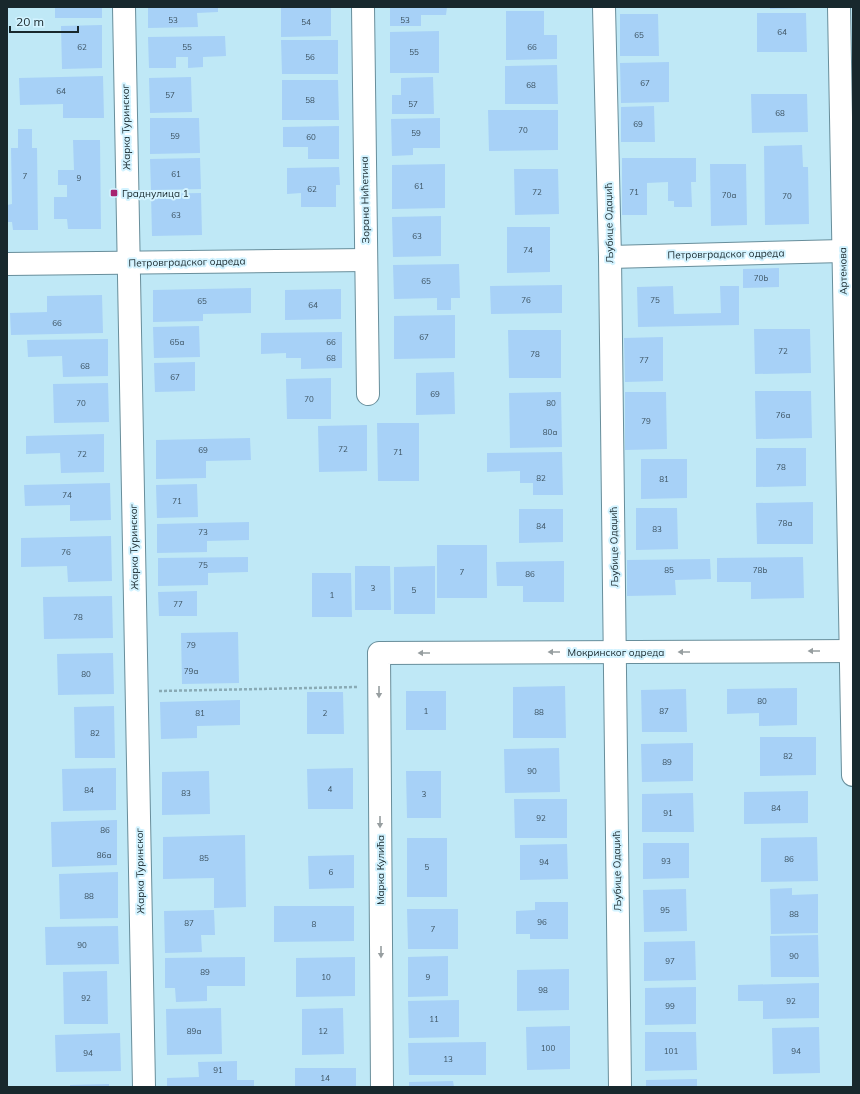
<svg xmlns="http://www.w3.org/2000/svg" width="860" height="1094" font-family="Mulish,sans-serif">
<rect width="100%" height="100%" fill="#bfe8f6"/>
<g fill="#a7d1f7">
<rect x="55" y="7" width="47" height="11"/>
<path d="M148,7H218V12L197,13L198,27L148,28Z"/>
<path d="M281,7H331V36L281,37Z"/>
<path d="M390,7H447L446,15H421V26H390Z"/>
<path d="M770,7H802V8L770,9Z"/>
<path d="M506,11H544V35H557V59L506,60Z"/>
<path d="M757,13H806L807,52H757Z"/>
<path d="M620,14H658L659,56H620Z"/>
<path d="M102,25V68L62,69L61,26Z"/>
<path d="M439,31V73H390V32Z"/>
<path d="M225,36L226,56L203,57V67L188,68V57H176V68H149L148,37Z"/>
<path d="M281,40H338V74H282Z"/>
<path d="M669,62V102L621,103L620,63Z"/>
<path d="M557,65L558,104H505V66Z"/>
<path d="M103,76L104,118H63V104L20,105L19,78Z"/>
<path d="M191,77L192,112L150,113L149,78Z"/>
<path d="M433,77L434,114H392V95H401V78Z"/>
<path d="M282,80H338L339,120H282Z"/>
<path d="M751,94H807L808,132L752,133Z"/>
<path d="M654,106L655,142H621V107Z"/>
<path d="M488,110H558V150L489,151Z"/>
<path d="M150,118H199L200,153L150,154Z"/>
<path d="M440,118V148H413V155L392,156L391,119Z"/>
<path d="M339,126V159H308V147H283V127Z"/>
<path d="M18,129H32V148H37L38,230H13L12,222H7V205L12,204L11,148H18Z"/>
<path d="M73,140H100L101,229H68L67,219H54V197H67V185H58V170H74Z"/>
<path d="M802,145L803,167H808L809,224L765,225L764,146Z"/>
<path d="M200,158L201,189L151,190L150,159Z"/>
<path d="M622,158H696V182H691L692,207H674V201H668V182L647,183V215H622Z"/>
<path d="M445,164V208L392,209V165Z"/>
<path d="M710,164H746L747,225L711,226Z"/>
<path d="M339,167L340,185H336V207H301V193L287,194V168Z"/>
<path d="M514,169H558L559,214L515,215Z"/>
<path d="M201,193L202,235L152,236L151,194Z"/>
<path d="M441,216V256L393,257L392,217Z"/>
<path d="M507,227H550V272L507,273Z"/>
<path d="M459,264L460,298H451V310H437V298L394,299L393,265Z"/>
<path d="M779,268V287L743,288V269Z"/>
<path d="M562,285V313L491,314L490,286Z"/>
<path d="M673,286L674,314L721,313L720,286H739V325L638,327L637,287Z"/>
<path d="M251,288V313L203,314V321L153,322V290Z"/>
<path d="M341,289V319L285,320V290Z"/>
<path d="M102,295L103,333L11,335L10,313L47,312V296Z"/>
<path d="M455,315V358L394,359V316Z"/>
<path d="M199,326L200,357L154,358L153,327Z"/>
<path d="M754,329H810L811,373L755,374Z"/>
<path d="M508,330H561V378H509Z"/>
<path d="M342,332V368L301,369V358H286V353L261,354V333Z"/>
<path d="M663,337V381L625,382L624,338Z"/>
<path d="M108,339V376L63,377L62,356L28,357L27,340Z"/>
<path d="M195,362V391L155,392L154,363Z"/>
<path d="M454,372L455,414L416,415V373Z"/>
<path d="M331,378V419H287L286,379Z"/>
<path d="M108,383L109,422L54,423L53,384Z"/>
<path d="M755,391H811L812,438L756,439Z"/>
<path d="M561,392L562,447L510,448L509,393Z"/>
<path d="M625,392H666L667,449L625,450Z"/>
<path d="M377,423H419V481H378Z"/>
<path d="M367,425V471L319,472L318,426Z"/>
<path d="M104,434V472L61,473L60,453L26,454V436Z"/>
<path d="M250,438L251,460L206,461V478L156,479V440Z"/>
<path d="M756,448H806V486L756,487Z"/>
<path d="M562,452L563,495H533V483H520V471L487,472V453Z"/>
<path d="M641,459H687V498L641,499Z"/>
<path d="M110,483L111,520L70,521V505L25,506L24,485Z"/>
<path d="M197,484L198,517L157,518L156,485Z"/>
<path d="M813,502V544H757L756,503Z"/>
<path d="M636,508H677L678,549L636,550Z"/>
<path d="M519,509H563V542L519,543Z"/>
<path d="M249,522V540L207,541V552L157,553V524Z"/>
<path d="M111,536L112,581L68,582L67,566L21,567V538Z"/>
<rect x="437" y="545" width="50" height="53"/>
<path d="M248,557V572L208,573V585L158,586V558Z"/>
<path d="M803,557L804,598L751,599V582H717V558Z"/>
<path d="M710,559L711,579L675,580L676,595L627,596V560Z"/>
<path d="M564,561V602H523V586H497L496,562Z"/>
<path d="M355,566H390L391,610H355Z"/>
<path d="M435,566V614H394V567Z"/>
<path d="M312,573H351L352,617H312Z"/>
<path d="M197,591V616H159L158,592Z"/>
<path d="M112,596L113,638L44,639L43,597Z"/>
<path d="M238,632L239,683L182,684L181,633Z"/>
<path d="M113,653L114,694L58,695L57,654Z"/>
<path d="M565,686L566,738H513V687Z"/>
<path d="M797,688V725L759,726V713L727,714V689Z"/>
<path d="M686,689L687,732H642L641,690Z"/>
<rect x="406" y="691" width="40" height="39"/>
<path d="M307,692H343L344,734H307Z"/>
<path d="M240,700V725L197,726V738L161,739L160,702Z"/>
<path d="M114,706L115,758H75L74,707Z"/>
<path d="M760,737H816V775L760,776Z"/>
<path d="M693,743V781L642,782L641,744Z"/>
<path d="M559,748L560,792L505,793L504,749Z"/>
<path d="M116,768V810L63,811L62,769Z"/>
<path d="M353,768V809H308L307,769Z"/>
<path d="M209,771L210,814L162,815V772Z"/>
<path d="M406,771H441V818H407Z"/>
<path d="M808,791V823L744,824V792Z"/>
<path d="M693,793L694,832H642V794Z"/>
<path d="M514,799H567V838H515Z"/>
<path d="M117,820V865L52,867L51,822Z"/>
<path d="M245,835L246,907L214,908V878L163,879V837Z"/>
<path d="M817,837L818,881L761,882V838Z"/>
<rect x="407" y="838" width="40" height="59"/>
<path d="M643,843H689V878L643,879Z"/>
<path d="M567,844L568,879L520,880V845Z"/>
<path d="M354,855V888L309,889L308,856Z"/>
<path d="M118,872V918L60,919L59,874Z"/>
<path d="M792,888V895L818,894V933L771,934L770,889Z"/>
<path d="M686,889L687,931L644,932L643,890Z"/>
<path d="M535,902H568V939H530V934H516V911L535,910Z"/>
<path d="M274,906H354V941L274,942Z"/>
<path d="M407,909H458V949H408Z"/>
<path d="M214,910L215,935H201L202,952L165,953L164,911Z"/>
<path d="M118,926L119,964L46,965L45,927Z"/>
<path d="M818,935L819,977H771L770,936Z"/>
<path d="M695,941L696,980L644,981V942Z"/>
<path d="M448,956V996L408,997V957Z"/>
<path d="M245,957V986H207V1001L176,1002L175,988H165V958Z"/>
<path d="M355,957V996L296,997V958Z"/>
<path d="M569,969V1010L517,1011V970Z"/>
<path d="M107,971L108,1024H64L63,972Z"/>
<path d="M819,983V1018L763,1019V1001H738V985Z"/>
<path d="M696,987V1024L645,1025V988Z"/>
<path d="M459,1000V1037L409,1038L408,1001Z"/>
<path d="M221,1008L222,1054L167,1055L166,1009Z"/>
<path d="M343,1008L344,1054L302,1055V1009Z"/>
<path d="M570,1026V1069L527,1070L526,1027Z"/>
<path d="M819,1027L820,1073L773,1074L772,1028Z"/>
<path d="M645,1032H696L697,1070L645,1071Z"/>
<path d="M120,1033L121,1071L56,1072L55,1035Z"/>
<path d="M486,1042V1075H409L408,1043Z"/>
<path d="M237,1061V1080H254V1087H167V1078L199,1077L198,1062Z"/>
<rect x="295" y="1068" width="61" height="19"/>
<path d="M697,1079V1087H646V1080Z"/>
<path d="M453,1081L454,1087H409V1082Z"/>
<path d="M109,1084V1087H70V1085Z"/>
</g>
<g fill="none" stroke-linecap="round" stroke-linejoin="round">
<g stroke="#688e9b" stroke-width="24">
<g id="minor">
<path d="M124,7L144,1087"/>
<path d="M363,7L368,394"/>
<path d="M604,7L610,257L620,1087"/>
<path d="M839,7L853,775"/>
<path d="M610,257L843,251"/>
<path d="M7,264L366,260"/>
<path d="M382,1087L379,653L853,651"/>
</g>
</g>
<path stroke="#89aab5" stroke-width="2.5" stroke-dasharray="3 2" stroke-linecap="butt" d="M159,691L358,687"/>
<use href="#minor" stroke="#fff" stroke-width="22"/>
</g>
<defs><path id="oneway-solid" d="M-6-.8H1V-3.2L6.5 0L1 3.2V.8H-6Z"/></defs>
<g fill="#979ea0">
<use href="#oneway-solid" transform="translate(814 651) rotate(180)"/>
<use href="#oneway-solid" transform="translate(554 652) rotate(180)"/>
<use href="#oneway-solid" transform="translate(684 652) rotate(180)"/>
<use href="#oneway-solid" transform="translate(424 653) rotate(180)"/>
<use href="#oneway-solid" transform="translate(379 692) rotate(90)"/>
<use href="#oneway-solid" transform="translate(380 822) rotate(90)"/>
<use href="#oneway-solid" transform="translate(381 952) rotate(90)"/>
</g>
<rect fill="#a7236f" stroke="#d3f3ff" stroke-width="1.5" x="110" y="189" width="8" height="8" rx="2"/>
<g text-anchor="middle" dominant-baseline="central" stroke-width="4" stroke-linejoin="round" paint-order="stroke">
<g font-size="8" fill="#3c5260">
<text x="173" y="20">53</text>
<text x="405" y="20">53</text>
<text x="306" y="22">54</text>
<text x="782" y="32">64</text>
<text x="639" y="35">65</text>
<text x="82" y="47">62</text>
<text x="187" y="47">55</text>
<text x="532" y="47">66</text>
<text x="414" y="52">55</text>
<text x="310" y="57">56</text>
<text x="645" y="83">67</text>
<text x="531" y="85">68</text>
<text x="61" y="91">64</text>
<text x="170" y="95">57</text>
<text x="310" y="100">58</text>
<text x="413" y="104">57</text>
<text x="780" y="113">68</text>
<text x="638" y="124">69</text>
<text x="523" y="130">70</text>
<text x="416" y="133">59</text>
<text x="175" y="136">59</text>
<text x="311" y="137">60</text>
<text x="176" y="174">61</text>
<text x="25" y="176">7</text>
<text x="79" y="178">9</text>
<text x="419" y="186">61</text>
<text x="312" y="189">62</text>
<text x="537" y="192">72</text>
<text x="634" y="192">71</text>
<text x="729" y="195">70a</text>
<text x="787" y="196">70</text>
<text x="176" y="215">63</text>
<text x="417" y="236">63</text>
<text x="528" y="250">74</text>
<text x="761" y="278">70b</text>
<text x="426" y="281">65</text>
<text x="526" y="300">76</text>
<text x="655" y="300">75</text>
<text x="202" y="301">65</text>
<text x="313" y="305">64</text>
<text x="57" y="323">66</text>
<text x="424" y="337">67</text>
<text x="177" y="342">65a</text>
<text x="331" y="342">66</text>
<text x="783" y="351">72</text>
<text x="535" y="354">78</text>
<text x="331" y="358">68</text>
<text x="644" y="360">77</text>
<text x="85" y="366">68</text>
<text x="175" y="377">67</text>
<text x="435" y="394">69</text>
<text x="309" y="399">70</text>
<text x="81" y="403">70</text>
<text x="551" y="403">80</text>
<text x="783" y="415">76a</text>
<text x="646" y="421">79</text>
<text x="550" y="432">80a</text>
<text x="343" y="449">72</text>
<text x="203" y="450">69</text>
<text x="398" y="452">71</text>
<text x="82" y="454">72</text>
<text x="781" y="467">78</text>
<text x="541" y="478">82</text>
<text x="664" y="479">81</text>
<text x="67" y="495">74</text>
<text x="177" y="501">71</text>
<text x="785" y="523">78a</text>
<text x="541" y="526">84</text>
<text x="657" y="529">83</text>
<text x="203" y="532">73</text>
<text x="66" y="552">76</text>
<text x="203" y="565">75</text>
<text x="669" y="570">85</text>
<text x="760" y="570">78b</text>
<text x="462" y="572">7</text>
<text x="530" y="574">86</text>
<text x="373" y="588">3</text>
<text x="414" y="590">5</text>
<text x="332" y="595">1</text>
<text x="178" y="604">77</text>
<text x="78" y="617">78</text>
<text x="191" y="645">79</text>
<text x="191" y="671">79a</text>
<text x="86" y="674">80</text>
<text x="762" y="701">80</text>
<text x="426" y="711">1</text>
<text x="664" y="711">87</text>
<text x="539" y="712">88</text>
<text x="200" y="713">81</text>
<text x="325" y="713">2</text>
<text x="95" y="733">82</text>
<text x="788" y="756">82</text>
<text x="667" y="762">89</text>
<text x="532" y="771">90</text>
<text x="330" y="789">4</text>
<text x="89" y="790">84</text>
<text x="186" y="793">83</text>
<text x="424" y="794">3</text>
<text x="776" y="808">84</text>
<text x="668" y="813">91</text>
<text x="541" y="818">92</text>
<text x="105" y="830">86</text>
<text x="104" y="855">86a</text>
<text x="204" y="858">85</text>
<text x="789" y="859">86</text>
<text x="666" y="861">93</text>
<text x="544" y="862">94</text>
<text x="427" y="867">5</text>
<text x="331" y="872">6</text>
<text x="89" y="896">88</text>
<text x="665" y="910">95</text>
<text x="794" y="914">88</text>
<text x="542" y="922">96</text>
<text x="189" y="923">87</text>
<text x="314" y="924">8</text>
<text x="433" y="929">7</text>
<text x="82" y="945">90</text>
<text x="794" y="956">90</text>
<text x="670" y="961">97</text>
<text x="205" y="972">89</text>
<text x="326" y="977">10</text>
<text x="428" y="977">9</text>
<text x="543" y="990">98</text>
<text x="86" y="998">92</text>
<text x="791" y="1001">92</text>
<text x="670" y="1006">99</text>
<text x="434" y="1019">11</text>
<text x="194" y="1031">89a</text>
<text x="323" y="1031">12</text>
<text x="548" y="1048">100</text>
<text x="671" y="1051">101</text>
<text x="796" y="1051">94</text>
<text x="88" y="1053">94</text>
<text x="448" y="1059">13</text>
<text x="218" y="1070">91</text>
<text x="325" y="1078">14</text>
</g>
<g font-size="10" fill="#18282d" stroke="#d3f3ff">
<text transform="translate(126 127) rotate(-91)">Жарка Туринског</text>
<text transform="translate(365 200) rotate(-91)">Зорана Нићетина</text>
<text transform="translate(609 223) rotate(-91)">Љубице Одаџић</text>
<text transform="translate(726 254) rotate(-1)">Петровградског одреда</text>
<text transform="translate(187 262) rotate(-1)">Петровградског одреда</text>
<text transform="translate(843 271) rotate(-91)">Артемова</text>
<text transform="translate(134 547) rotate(-91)">Жарка Туринског</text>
<text transform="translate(614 547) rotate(-91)">Љубице Одаџић</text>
<text x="616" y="652">Мокринског одреда</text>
<text transform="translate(380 870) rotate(-90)">Марка Кулића</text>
<text transform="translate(140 871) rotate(-91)">Жарка Туринског</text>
<text transform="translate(617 871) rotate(-91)">Љубице Одаџић</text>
</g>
<g font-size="10" fill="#18282d" stroke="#d3f3ff" text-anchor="start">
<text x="122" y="193">Граднулица 1</text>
</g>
</g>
<rect width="860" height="1094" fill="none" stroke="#18282d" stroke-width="16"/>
<path d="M10 26v6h68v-6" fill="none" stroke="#18282d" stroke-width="2"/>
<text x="16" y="26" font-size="12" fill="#18282d" stroke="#d3f3ff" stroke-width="3" paint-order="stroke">20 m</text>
</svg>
